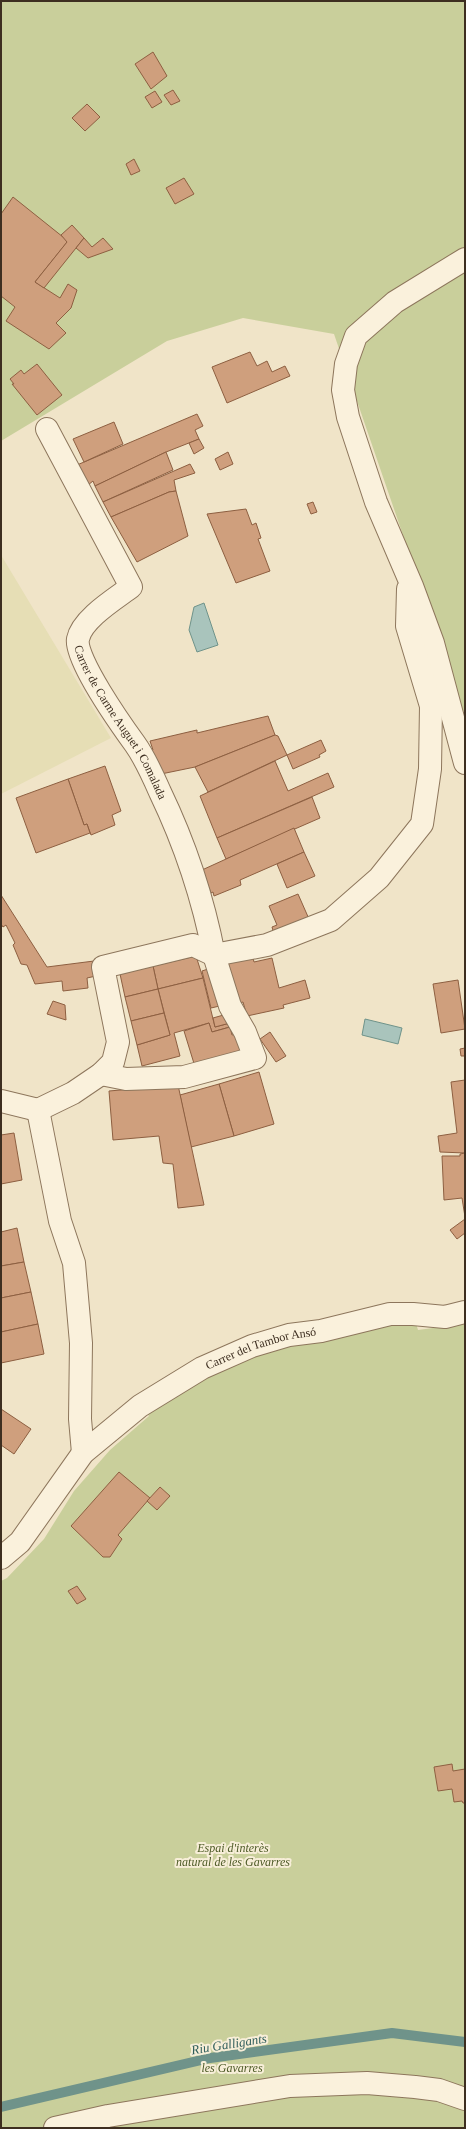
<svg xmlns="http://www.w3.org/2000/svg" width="466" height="2129" font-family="'Times New Roman',serif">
<rect width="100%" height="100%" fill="#f0e4c8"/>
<path fill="#e6deb5" d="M1,555L111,738L1,794Z"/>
<g fill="#c9cf9b">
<path d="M1,1H465V716L334,334L243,318L167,341L1,441Z"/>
<path d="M413,1314L418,1330L455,1325L465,1321V2128H1V1581L7,1578L44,1539L74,1491L110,1450L149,1416L140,1406L202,1368Z"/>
</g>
<g fill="#a9c4bc" stroke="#6f938a">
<path d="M204,603L218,645L197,652L189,630L194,607Z"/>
<path d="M365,1019L402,1028L398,1044L362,1035Z"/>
</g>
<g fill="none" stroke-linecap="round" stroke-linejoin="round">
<path stroke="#6f938a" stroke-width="10" d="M1,2107L210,2058L392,2033L465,2042"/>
</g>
<g fill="#cf9f7d" stroke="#8d5f41">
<path d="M153,52L167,76L151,89L135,64Z"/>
<path d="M173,90L180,101L171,105L164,95Z"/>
<path d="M155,91L162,102L152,108L145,97Z"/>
<path d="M87,104L100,117L85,131L72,118Z"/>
<path d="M134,159L140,171L131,175L126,164Z"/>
<path d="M184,178L194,194L175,204L166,188Z"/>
<path d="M13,197L68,241L35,282L60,298L68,284L77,290L71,308L56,323L66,333L49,349L6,321L15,307L1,296V214Z"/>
<path d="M72,225L84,238L44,288L35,282L67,242L61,235Z"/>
<path d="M84,238L92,247L103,238L113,249L88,258L76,248Z"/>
<path d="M250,352L257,366L267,361L272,372L285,366L290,376L227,403L212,367Z"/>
<path d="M37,364L62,395L37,415L12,384H14L10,379L21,370L24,374Z"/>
<path d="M197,414L203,426L195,430L199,439L166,452L95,486L93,481L88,485L77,465Z"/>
<path d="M114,422L123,444L84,462L73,439Z"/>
<path d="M199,439L204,448L194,454L189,443Z"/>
<path d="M166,452L173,470L103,502L95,486Z"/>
<path d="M228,452L233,464L220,470L215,459Z"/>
<path d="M190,464L195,473L174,480L176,491L169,492L111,517L103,502Z"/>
<path d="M176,491L188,536L137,562L111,517L169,492Z"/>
<path d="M313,502L317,512L311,514L307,504Z"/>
<path d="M246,509L252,525L256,523L261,538L258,539L270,571L236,583L207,514Z"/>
<path d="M268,716L275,735L195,767L161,774L151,751L153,750L150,741L197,730V733Z"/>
<path d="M275,735L278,736L287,755L208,792L195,767Z"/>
<path d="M321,740L326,751L319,755L320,757L293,769L287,755Z"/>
<path d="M275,761L288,791L328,773L334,787L217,838L200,796Z"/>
<path d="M105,766L121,811L112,815L115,825L91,835L87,824L84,825L68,779Z"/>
<path d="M68,779L84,825L87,824L90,833L36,853L16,798Z"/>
<path d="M312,797L320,818L226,859L217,838Z"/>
<path d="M294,828L304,852L240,880L241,885L214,896L213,892L211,893L202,870Z"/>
<path d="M304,852L315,876L287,888L277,864Z"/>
<path d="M298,894L309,919L274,934L272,927L277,925L269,906Z"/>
<path d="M1,895L47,967L94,961L96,976L87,978L88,988L63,991L62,981L35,984L27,965L21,964L13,945L15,943L6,925L3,927L1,924Z"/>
<path d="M196,956L203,978L158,989L153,966Z"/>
<path d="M253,958L254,962L272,958L279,988L305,980L310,998L283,1005L284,1008L247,1016L243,1002L237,1004L224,964Z"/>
<path d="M153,966L158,989L125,997L120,974Z"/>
<path d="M211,968L224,1005L211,1008L202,971Z"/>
<path d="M203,978L215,1027L230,1023V1027L212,1032L209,1023L174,1033L180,1056L142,1066L137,1045L170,1035L158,989Z"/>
<path d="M458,980L465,1029L441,1033L433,984Z"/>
<path d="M158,989L164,1013L131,1021L125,997Z"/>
<path d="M53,1001L65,1005L66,1020L47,1014Z"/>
<path d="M164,1013L170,1035L137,1045L131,1021Z"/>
<path d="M227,1014L230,1023L215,1027L213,1018Z"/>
<path d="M209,1023L212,1032L230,1027L232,1035L239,1033L245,1056L196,1070L184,1031Z"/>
<path d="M270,1032L286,1056L276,1062L260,1039Z"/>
<path d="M465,1048V1056H461L460,1049Z"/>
<path d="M259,1072L274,1124L234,1136L219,1084Z"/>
<path d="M465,1080V1153L440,1152L438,1136L457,1133L451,1082Z"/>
<path d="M219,1084L234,1136L191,1147L180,1095Z"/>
<path d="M178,1085L204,1205L178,1208L173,1164L163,1163L159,1136L113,1140L109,1091Z"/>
<path d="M14,1133L22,1180L1,1184V1135Z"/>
<path d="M465,1153V1217L462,1198L444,1200L442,1156H460V1154Z"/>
<path d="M465,1219V1233L457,1239L450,1230Z"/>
<path d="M17,1228L24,1262L1,1266V1232Z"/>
<path d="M24,1262L31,1292L1,1298V1266Z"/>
<path d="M31,1292L38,1324L1,1332V1298Z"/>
<path d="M38,1324L44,1354L1,1363V1332Z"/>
<path d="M1,1409L31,1429L14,1454L1,1445Z"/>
<path d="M119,1472L150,1498L118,1535L122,1539L110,1557H103L71,1526Z"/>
<path d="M160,1487L170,1496L157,1510L147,1501Z"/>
<path d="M77,1586L86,1599L77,1604L68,1591Z"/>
<path d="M452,1764L453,1771L465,1769V1803H463L462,1801L454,1802L452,1789L438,1791L434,1767Z"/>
</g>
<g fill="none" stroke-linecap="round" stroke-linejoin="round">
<g stroke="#8d765c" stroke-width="24">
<path id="pedestrian" d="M101,1074L126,1079L184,1077L255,1058L245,1032L230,1006L214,955"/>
</g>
<g stroke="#8d765c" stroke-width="24">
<g id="minor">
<path d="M465,259L395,302L356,336L346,364L343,390L348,417L376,502L412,586L433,643L465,763"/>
<path id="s1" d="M47,429L131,587C115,599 82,619 78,639C74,658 122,726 135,744C145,758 153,776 160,792C185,844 203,898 214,955"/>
<path d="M214,955L267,945L331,920L379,878L422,824L430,769L431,706L407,626L408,589"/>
<path d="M1,1101L38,1110"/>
<path d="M38,1110L60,1221L74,1263L81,1343L80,1419L83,1453"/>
<path d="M38,1110L73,1093L101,1074L113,1062L118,1042L103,967L193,945L214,955"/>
<path id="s2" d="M1,1558L20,1542L83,1453L140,1406L202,1368L252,1346L289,1335L321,1331L390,1314H413L445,1317L465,1312"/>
<path d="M55,2128L108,2116L290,2086L367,2083L415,2087L439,2090L465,2099"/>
</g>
</g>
<use href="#pedestrian" stroke="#faf1dc" stroke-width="22"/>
<use href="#minor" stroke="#faf1dc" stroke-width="22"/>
</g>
<g text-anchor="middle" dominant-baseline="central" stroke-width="4" stroke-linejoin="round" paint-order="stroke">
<g font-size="12" fill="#3d2e20" stroke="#f7eed8">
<text stroke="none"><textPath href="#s1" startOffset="349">Carrer de Carme Auguet i Comalada</textPath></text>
<text stroke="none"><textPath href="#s2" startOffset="343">Carrer del Tambor Ansó</textPath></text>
</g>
<g font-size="12" font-style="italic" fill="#4d5a26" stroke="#f7eed8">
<text x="233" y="1848">Espai d'interès<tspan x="233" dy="14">natural de les Gavarres</tspan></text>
<text x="232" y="2068">les Gavarres</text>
</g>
<g font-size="13" font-style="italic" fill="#2f5d5a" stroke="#f7eed8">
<text transform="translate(229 2044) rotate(-9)">Riu Galligants</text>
</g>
</g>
<rect width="466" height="2129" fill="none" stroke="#3d2e20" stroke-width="4"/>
</svg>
